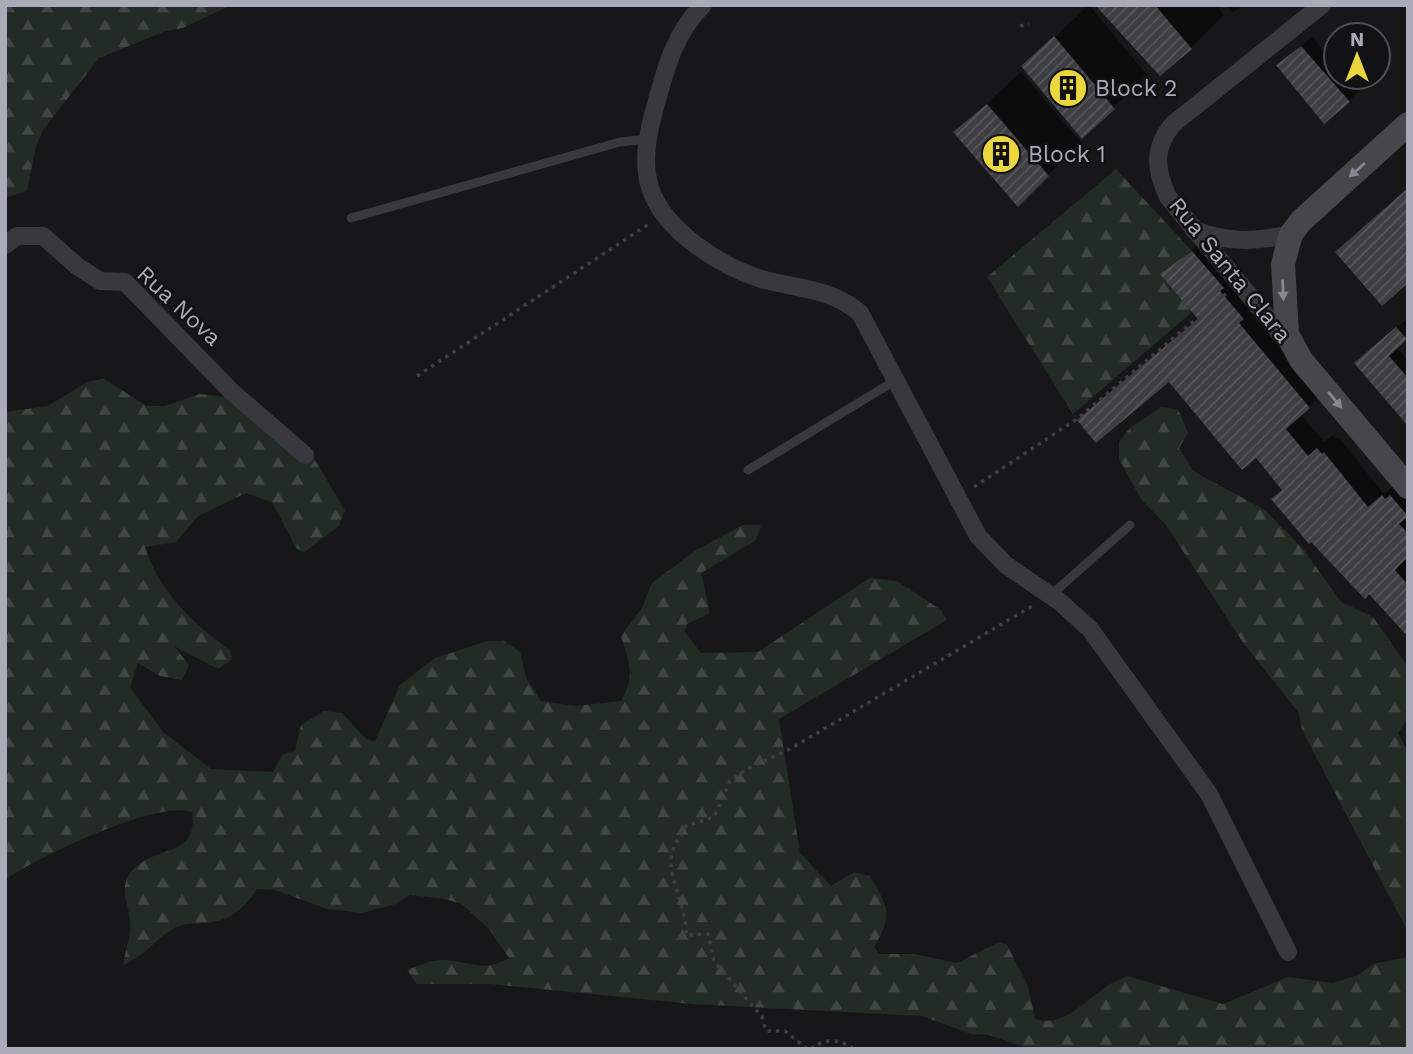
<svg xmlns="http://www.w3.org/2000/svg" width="1413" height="1054" font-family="'Work Sans',sans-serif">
<defs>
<pattern id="forest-firs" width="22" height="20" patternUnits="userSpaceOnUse" patternTransform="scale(1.75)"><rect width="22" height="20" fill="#232b25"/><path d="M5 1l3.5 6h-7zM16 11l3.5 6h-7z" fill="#404743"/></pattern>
<pattern id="building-hatch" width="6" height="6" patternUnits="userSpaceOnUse" patternTransform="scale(1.75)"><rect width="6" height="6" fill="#3e3f42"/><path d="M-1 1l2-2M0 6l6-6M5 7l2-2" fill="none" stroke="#57585b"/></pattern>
</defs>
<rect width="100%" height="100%" fill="#171719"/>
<g fill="url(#forest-firs)">
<path d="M5,5H231L183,28L166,31L99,58L43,130L36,146L27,191L5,198Z"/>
<path d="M1116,169L1192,251L1161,274L1192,312L1073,414L987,277Z"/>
<path d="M104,379L147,406H165L200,394L226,397L313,457L345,510L339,526L304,552L296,548L272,502L246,493L198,516L176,542L145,547C159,591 193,624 230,650L232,659L218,669L174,646L189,665L182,680L160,676L138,663L130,687L163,732L211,769L273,772L282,755L295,751L301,725L324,711L342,713L366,739L375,741L400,685L435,658L487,641H504L520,652L526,678L541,701L576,706L621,701C636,675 629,663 621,636L642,608L652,583L696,550L743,525H761L756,540L701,573L710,613L687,624L685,632L701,653L758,652L870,578L897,581L941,610L947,620L779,719L800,853L831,886L854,872L870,876C888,908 894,913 874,947L879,954H914L957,963L999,942L1007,945L1028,986L1035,1019C1062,1028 1083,1003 1103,989C1110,983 1119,980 1127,976L1223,1004L1288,977L1333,983L1358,975L1373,964L1408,957V1049H1030L989,1035L971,1034L922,1016L692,1004L491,984H417L407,970C418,966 432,959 445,960C472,962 483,973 509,958L489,929L463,905L446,899L410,895L395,904L362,913L327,909L275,890L257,889C243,910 230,921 204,923C198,924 189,923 182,925C160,932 147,956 123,965C125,953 128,943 130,932C134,908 112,886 137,866C162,845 198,856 192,812C158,799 35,858 5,880V412L48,406L87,382Z"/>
<path d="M1161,407L1178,409L1188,433L1179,448L1193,471L1265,510L1304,550L1341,602L1373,617L1408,667V718L1398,733L1408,752V932L1302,730L1299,713L1244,644L1165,524L1141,499L1119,459V442L1130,428Z"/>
</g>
<g fill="#0007">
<path d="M1089,5L1147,75L1113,108L1024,66Z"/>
<path d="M1098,5H1216L1224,15L1191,48Z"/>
<path d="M1226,5H1242L1232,13Z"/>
<path d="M1312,37L1336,65V77H1346L1359,91L1349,101L1278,65Z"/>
<path d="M1021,72L1081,142L1048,175L956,132Z"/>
<path d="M1208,237L1324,392L1301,414L1324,442L1333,435L1338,440L1340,439L1384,494L1398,482L1408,484V518L1401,510L1398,512L1408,523V635L1256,456L1169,379L1079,420L1199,318L1163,274Z"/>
<path d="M1406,320L1408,336L1396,347L1408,360V424L1364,355Z"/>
</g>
<g fill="url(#building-hatch)">
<path d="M1095,5H1155L1192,49L1160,76Z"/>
<path d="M1054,36L1115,109L1082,139L1021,66Z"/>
<path d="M1301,46L1350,102L1324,124L1276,65Z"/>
<path d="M987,104L1049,176L1018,207L953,132Z"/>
<path d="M1408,188V283L1382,306L1335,252Z"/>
<path d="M1192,251L1224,288L1220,291L1244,319L1239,323L1310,408L1286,429L1308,456L1317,448L1322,454L1324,452L1368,507L1382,495L1385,499L1390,495L1408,516L1399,524L1408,533V557L1395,570L1408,585V637L1369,594L1365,599L1311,542L1309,544L1271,499L1282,490L1256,458L1242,470L1169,382L1096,443L1077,420L1198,319L1160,274Z"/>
<path d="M1396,327L1407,339L1389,356L1408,378V426L1354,363Z"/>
</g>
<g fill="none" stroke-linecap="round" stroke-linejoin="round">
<g stroke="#3e3e44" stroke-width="3.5" stroke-dasharray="3.5 5" stroke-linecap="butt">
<path d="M1020,26L1029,24"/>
<path d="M417,376L649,224"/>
<path d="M974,487L1077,419L1226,294"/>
<path d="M807,1049L785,1031H766L762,1017L714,961L708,934L686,935C688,908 664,873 673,850C676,841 682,833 686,826L714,817L730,781L749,768L790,749L1034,605"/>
<path d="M811,1049C827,1037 838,1039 854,1049"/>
</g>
<g stroke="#38383d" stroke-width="9">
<path d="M351,218L620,142L648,139"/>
<path d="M748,470L896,380"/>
<path d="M1051,595L1130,525"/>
</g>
<g stroke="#38383d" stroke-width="18">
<path d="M703,5C672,36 664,75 653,115C637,173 647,208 696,245C715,259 738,272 761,279C797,289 831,288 860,313L978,536L1006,565L1060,602L1090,629L1209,794L1288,952"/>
<path d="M1194,230C1228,243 1256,242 1291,234"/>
<path d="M5,245L17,236H43L77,266L100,281L125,282L232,392L305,455"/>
<path d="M1290,345L1168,197C1155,169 1153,148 1173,124L1322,5"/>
</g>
<path stroke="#46464d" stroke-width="24" d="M1408,124L1301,221L1291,234L1283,264L1287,334L1301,360L1408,487"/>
</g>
<defs><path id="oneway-solid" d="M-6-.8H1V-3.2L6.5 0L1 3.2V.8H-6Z" transform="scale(1.75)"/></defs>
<g fill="#868893">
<use href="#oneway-solid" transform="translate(1357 170) rotate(138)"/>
<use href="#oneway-solid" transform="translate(1283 290) rotate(88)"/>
<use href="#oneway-solid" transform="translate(1335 400) rotate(50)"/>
</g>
<defs>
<g id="building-disc" transform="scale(2.0125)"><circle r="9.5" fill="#ead73d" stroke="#121214"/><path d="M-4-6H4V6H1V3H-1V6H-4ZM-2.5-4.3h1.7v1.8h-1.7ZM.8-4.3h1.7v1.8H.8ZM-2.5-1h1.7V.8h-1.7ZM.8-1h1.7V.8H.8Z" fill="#111"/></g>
</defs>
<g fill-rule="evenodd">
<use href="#building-disc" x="1068" y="88"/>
<use href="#building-disc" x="1001" y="154"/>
</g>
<g text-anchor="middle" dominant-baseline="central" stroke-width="5" stroke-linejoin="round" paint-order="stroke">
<g font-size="23" fill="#a9abb8" stroke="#121214" text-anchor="start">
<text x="1095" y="88">Block 2</text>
<text x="1028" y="154">Block 1</text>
</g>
<g font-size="23" fill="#a9abb8" stroke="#121214">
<text transform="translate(1230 270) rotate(51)">Rua Santa Clara</text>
<text transform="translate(179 306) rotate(43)">Rua Nova</text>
</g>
</g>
<rect width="1413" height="1054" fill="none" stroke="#a9abb8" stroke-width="14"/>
<g transform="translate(1357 56)"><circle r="33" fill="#121214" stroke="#4e4f56" stroke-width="2"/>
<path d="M0-5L12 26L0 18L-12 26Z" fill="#ead73d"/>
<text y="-10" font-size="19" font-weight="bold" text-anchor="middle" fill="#a9abb8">N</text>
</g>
</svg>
